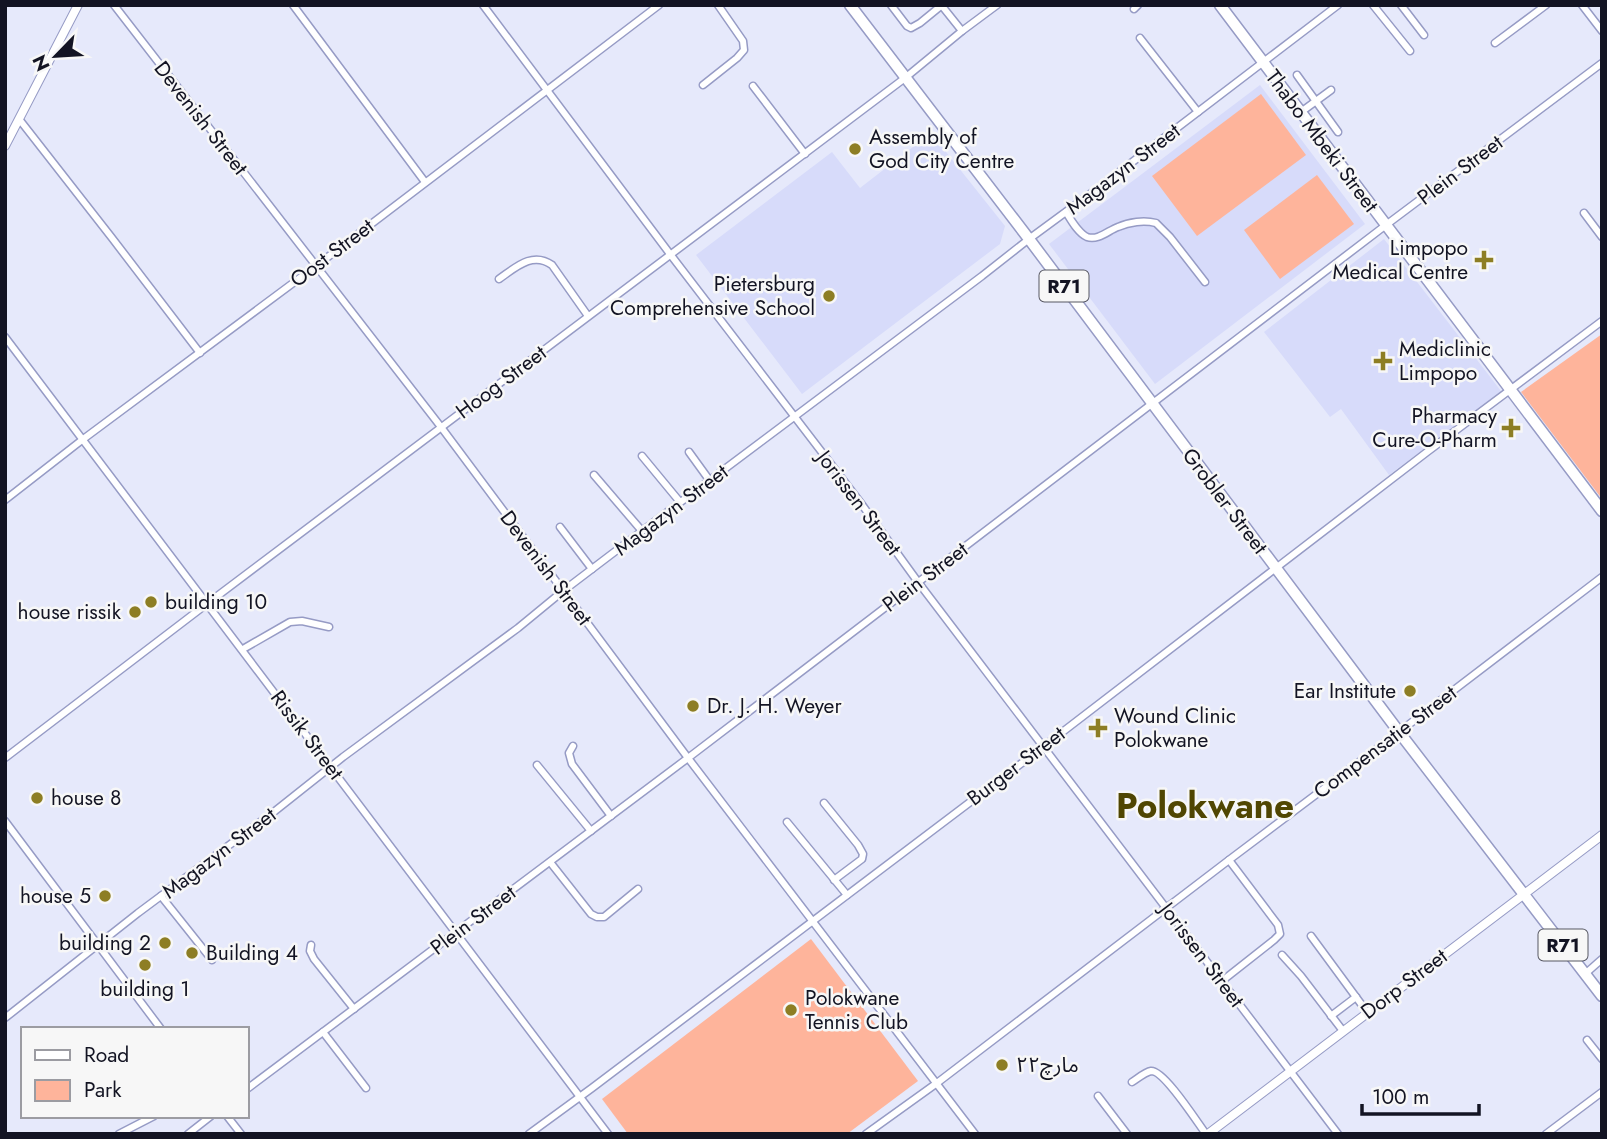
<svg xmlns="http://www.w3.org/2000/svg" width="1607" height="1139" font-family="Jost,'Noto Sans Arabic',sans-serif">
<rect width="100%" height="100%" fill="#e6e9fb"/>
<g fill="#d7dbfa">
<path d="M1260,85L1365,224L1155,384L1049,244Z"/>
<path d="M931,133L1005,226L1000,244L802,394L696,255L832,152L860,188Z"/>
<path d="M1384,239L1501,391L1389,475L1341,409L1330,417L1264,332Z"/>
</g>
<g fill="#feb49b">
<path d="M1261,94L1306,155L1197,236L1152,176Z"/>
<path d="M1317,175L1354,224L1280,279L1244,230Z"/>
<path d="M1602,334V499L1521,392Z"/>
<path d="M811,939L918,1081L847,1134H628L602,1099Z"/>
</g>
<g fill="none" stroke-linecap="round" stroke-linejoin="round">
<g stroke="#969bc5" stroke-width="9">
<g id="minor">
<path d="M114,5L441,427L688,758L975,1134"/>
<path d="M293,5L425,182"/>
<path d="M483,5L670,254L860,502L918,582L1338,1134"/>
<path d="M891,5L907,26L911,28L920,23L942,5"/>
<path d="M1373,5L1410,51"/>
<path d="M1401,5L1424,35"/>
<path d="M1582,5L1602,31"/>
<path d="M942,6L962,31"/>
<path d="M1134,9L1138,5"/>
<path d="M1140,38L1198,112"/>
<path d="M1495,43L1546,5"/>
<path d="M1297,75L1338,132"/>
<path d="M703,85L737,58L744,50L743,41L718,5"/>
<path d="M753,86L805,154"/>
<path d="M1301,112L1331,90"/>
<path d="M19,119L112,238L200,353"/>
<path d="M1066,212C1071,220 1078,233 1087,237C1098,241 1109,230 1118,227C1129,222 1144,220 1156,223L1170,237L1205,282"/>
<path d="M1584,213L1602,237"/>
<path d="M499,279C515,268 532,251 552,265L588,316"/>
<path d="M5,337L608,1134"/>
<path d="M689,452L710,481"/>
<path d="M642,456L680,502"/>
<path d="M594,475L642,531"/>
<path d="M5,500L82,440L316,266L659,5"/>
<path d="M560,527L592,569"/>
<path d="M243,649L290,622L302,621L329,627"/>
<path d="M573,746L569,753L572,764L611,816"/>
<path d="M5,758L208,603L905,78L962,31L997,5"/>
<path d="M537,765L591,831"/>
<path d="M824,803L858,845L863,854L862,859L834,880"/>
<path d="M5,821L161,1029"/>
<path d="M787,822L847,895"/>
<path d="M550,862L591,914L597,917H604L638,889"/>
<path d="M161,896L212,960"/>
<path d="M1311,936L1367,1012"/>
<path d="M311,945L310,951L314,959L354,1009"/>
<path d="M1282,955L1301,976L1343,1031"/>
<path d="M1585,974L1602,959"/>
<path d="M1222,981L1274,940L1280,934L1278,925L1229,860"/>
<path d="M1331,1016L1356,997"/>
<path d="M5,1018L138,913L275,811L343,757L518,628L563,591L642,531L982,276L1029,239L1097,189L1338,5"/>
<path d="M323,1032L366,1088"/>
<path d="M1587,1040L1602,1059"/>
<path d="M1132,1082C1137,1079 1145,1072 1151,1071C1164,1070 1197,1122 1206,1134"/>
<path d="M247,1089L688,758L1386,225L1602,63"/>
<path d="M1098,1096L1127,1134"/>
<path d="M227,1116L241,1134"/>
<path d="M119,1134L154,1116"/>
<path d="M188,1134L211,1116"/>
<path d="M529,1134L592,1088L1039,750L1427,452L1602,321"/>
<path d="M866,1134L937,1083L1229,860L1399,732L1602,577"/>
<path d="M1546,1134L1602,1092"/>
</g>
</g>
<g stroke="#969bc5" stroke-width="10">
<g id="tertiary">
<path d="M5,146L78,5"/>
<path d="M1208,1134L1602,835"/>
</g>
</g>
<g stroke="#969bc5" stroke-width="13">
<g id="primary">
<path d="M850,5L1029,239L1399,732L1602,996"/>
<path d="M1220,5L1602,511"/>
</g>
</g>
<use href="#minor" stroke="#fff" stroke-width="6"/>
<use href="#tertiary" stroke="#fff" stroke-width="8"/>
<use href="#primary" stroke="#fff" stroke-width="10"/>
</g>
<g fill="#8d7e24" stroke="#f7f7f7" stroke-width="2.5">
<circle cx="855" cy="149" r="7"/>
<path d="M1480.5 249.5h7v7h7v7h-7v7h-7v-7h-7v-7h7z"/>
<circle cx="829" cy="296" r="7"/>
<path d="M1379.5 350.5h7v7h7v7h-7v7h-7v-7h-7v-7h7z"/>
<path d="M1507.5 417.5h7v7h7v7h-7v7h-7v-7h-7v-7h7z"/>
<circle cx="151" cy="602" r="7"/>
<circle cx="135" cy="612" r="7"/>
<circle cx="1410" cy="691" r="7"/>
<circle cx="693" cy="706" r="7"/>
<path d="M1094.5 717.5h7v7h7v7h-7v7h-7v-7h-7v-7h7z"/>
<circle cx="37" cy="798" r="7"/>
<circle cx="105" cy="896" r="7"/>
<circle cx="165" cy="943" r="7"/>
<circle cx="192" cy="953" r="7"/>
<circle cx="145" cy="965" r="7"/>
<circle cx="791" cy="1010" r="7"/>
<circle cx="1002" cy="1065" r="7"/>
</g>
<g text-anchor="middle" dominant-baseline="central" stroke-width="5" stroke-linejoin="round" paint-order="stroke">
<g fill="#f7f7f7" stroke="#575863" stroke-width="2">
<rect x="1039.5" y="270.5" width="49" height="31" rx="5"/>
<rect x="1538.5" y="929.5" width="49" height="31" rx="5"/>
</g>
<g font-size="19" font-weight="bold" fill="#131423">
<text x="1064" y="286">R71</text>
<text x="1563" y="945">R71</text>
</g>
<g font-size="21" fill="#131423" stroke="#f7f7f7">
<text transform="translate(201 118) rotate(52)">Devenish Street</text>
<text transform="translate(1322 141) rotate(53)">Thabo Mbeki Street</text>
<text transform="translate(1123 169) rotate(-37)">Magazyn Street</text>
<text transform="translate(1460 170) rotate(-37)">Plein Street</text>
<text transform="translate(332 253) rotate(-37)">Oost Street</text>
<text transform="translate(501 382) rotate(-37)">Hoog Street</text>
<text transform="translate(1225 501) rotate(53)">Grobler Street</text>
<text transform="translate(859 503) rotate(53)">Jorissen Street</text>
<text transform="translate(671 510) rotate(-37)">Magazyn Street</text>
<text transform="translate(546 568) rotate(53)">Devenish Street</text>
<text transform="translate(925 577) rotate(-37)">Plein Street</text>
<text transform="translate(307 735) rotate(53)">Rissik Street</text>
<text transform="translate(1385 742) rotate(-37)">Compensatie Street</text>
<text transform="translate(1016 766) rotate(-37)">Burger Street</text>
<text transform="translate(219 853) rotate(-37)">Magazyn Street</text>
<text transform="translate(473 920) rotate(-37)">Plein Street</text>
<text transform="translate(1202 955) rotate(53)">Jorissen Street</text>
<text transform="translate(1404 984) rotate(-37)">Dorp Street</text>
</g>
<g font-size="21" fill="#131423" stroke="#f7f7f7" text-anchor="start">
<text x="869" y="137">Assembly of<tspan x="869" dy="24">God City Centre</tspan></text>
<text x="1468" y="248" text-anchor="end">Limpopo<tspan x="1468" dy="24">Medical Centre</tspan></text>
<text x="815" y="284" text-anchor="end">Pietersburg<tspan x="815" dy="24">Comprehensive School</tspan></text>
<text x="1399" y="349">Mediclinic<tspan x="1399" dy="24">Limpopo</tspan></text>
<text x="1497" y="416" text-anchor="end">Pharmacy<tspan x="1497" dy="24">Cure-O-Pharm</tspan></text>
<text x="165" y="602">building 10</text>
<text x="121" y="612" text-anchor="end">house rissik</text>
<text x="1396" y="691" text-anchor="end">Ear Institute</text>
<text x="707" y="706">Dr. J. H. Weyer</text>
<text x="1114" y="716">Wound Clinic<tspan x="1114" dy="24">Polokwane</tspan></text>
<text x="51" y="798">house 8</text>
<text x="91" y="896" text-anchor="end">house 5</text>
<text x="151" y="943" text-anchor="end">building 2</text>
<text x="206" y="953">Building 4</text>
<text x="145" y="989" text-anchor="middle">building 1</text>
<text x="805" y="998">Polokwane<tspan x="805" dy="24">Tennis Club</tspan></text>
<text x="1016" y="1065">۲۲مارچ</text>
</g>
<g font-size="35" font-weight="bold" fill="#504602" stroke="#f7f7f7">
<text x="1205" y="806">Polokwane</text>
</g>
</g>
<rect width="1607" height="1139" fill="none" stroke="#131423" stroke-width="14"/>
<rect x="21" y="1027" width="228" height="91" fill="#f7f7f7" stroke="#9c9ca2" stroke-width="2"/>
<rect x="35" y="1050" width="35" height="10" fill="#ffffff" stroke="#9c9ca2" stroke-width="2"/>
<text x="84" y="1062" font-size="21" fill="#131423">Road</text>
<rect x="35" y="1080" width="35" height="21" fill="#feb49b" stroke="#9c9ca2" stroke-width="2"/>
<text x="84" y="1097" font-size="21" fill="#131423">Park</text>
<g transform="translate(56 56) rotate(245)" stroke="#f7f7f7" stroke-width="5" paint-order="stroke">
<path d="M0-5L12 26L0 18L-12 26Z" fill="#131423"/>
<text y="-10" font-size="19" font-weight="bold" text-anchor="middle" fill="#131423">N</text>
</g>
<path d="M1362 1104v10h117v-10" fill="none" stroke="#131423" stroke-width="3.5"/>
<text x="1372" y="1104" font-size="21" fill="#131423" stroke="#f7f7f7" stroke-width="5" paint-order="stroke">100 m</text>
</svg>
